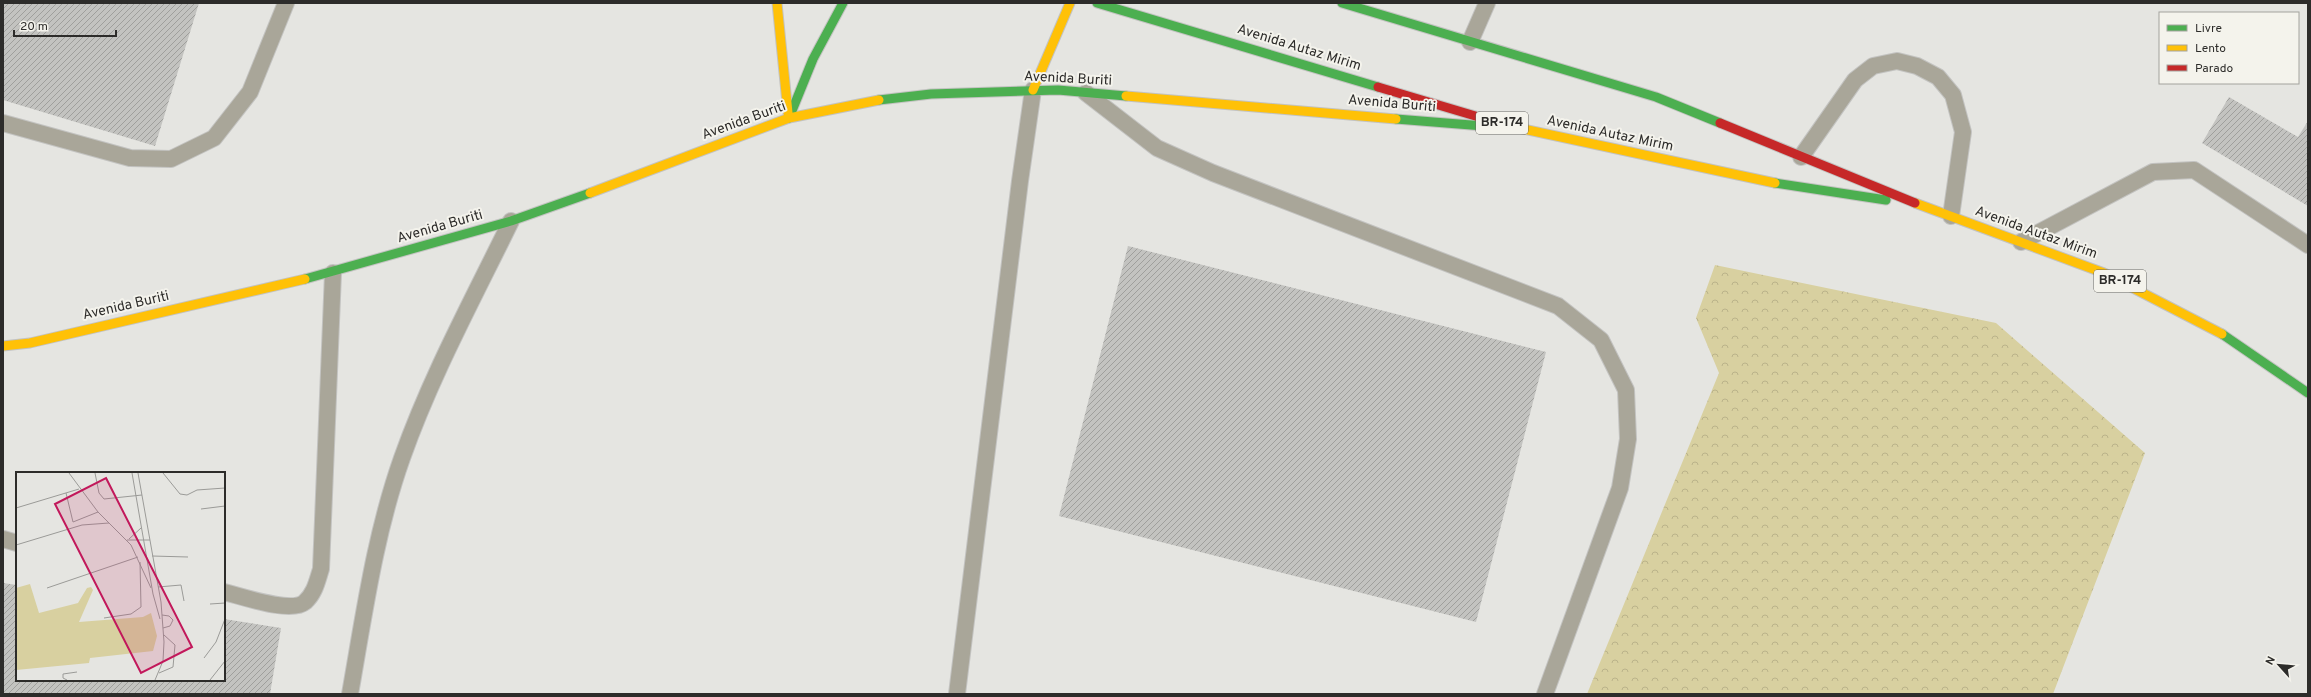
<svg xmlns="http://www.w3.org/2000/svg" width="2311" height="697" font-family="Overpass,sans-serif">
<defs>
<pattern id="forest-crowns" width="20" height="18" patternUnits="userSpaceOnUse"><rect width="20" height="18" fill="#d8d0a0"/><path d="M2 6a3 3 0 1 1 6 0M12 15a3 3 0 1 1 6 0" fill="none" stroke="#bab38a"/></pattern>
<pattern id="building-hatch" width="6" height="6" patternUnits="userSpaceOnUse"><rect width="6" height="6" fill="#c3c3c0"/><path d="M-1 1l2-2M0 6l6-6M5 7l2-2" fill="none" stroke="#9f9f9c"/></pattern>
</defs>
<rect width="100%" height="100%" fill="#e5e5e1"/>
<path fill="url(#forest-crowns)" d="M1715,265L1996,323L2145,453L2053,694H1587L1719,373L1696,318Z"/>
<g fill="url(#building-hatch)">
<path d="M3,3H199L155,146L3,100Z"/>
<path d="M2229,97L2298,137L2308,121V206L2202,143Z"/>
<path d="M1128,246L1546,352L1476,622L1059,516Z"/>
<path d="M3,583L17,585V680H224V619L281,628L270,694H3Z"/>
</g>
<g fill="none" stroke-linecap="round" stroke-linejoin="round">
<g stroke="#c3c3c1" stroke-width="18">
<g id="lane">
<path d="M1470,42L1487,3"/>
<path d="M1086,93L1157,148L1213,173L1558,306L1601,340L1626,390L1628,439L1620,488L1545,694"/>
<path d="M3,123L130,158L171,159L214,138L250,92L286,3"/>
<path d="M1801,157L1855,80L1873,66L1897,61L1917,66L1938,77L1953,95L1963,132L1951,216"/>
<path d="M2021,242L2153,172L2194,170L2308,245"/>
<path d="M3,539L17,543"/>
<path d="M224,592C241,596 291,614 305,602C315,593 317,581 321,569L333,273"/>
<path d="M350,694C364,615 375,534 402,458C431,376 473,299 511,221"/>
<path d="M957,694L1020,181L1033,90"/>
</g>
</g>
<g stroke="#c3c3c1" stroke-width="11">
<g id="fast">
<path d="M1097,3L1378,87"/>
<path d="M1342,3L1656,97L1720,123"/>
<path d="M879,100L931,94L1058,90L1126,96"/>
<path d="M789,118L813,59L843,3"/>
<path d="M1396,119L1496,127"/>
<path d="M1775,183L1886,200"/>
<path d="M305,279L511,221L590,193"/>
<path d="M2222,334L2308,393"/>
</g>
</g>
<g stroke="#c3c3c1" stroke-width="11">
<g id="slow">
<path d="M777,3L788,113"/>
<path d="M1033,90L1070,3"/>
<path d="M1126,96L1396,119"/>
<path d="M1509,126L1775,183"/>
<path d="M590,193L789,118L879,100"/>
<path d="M1915,203L2104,273L2222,334"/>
<path d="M3,346L30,343L305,279"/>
</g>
</g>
<g stroke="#c3c3c1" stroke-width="11">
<g id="jam">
<path d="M1378,87L1509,126"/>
<path d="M1720,123L1915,203"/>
</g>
</g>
<use href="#lane" stroke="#a9a699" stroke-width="16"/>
<use href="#fast" stroke="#4caf50" stroke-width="9"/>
<use href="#slow" stroke="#ffc107" stroke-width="9"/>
<use href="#jam" stroke="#c62828" stroke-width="9"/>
</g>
<g text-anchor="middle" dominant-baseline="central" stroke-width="4" stroke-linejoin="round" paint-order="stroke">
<g fill="#f4f3ec" stroke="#696864" stroke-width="1">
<rect x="1476" y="112" width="52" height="22" rx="3"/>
<rect x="2094" y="270" width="52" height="22" rx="3"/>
</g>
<g font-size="13" font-weight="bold" fill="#2d2c2a">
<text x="1502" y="123">BR-174</text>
<text x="2120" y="281">BR-174</text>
</g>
<g font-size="14" fill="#2d2c2a" stroke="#f4f3ec">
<text transform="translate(1299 48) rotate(17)">Avenida Autaz Mirim</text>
<text transform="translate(1068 79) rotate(3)">Avenida Buriti</text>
<text transform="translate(1392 104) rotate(5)">Avenida Buriti</text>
<text transform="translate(744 121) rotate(-20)">Avenida Buriti</text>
<text transform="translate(1610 134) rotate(12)">Avenida Autaz Mirim</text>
<text transform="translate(440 227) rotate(-16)">Avenida Buriti</text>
<text transform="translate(2036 233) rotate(20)">Avenida Autaz Mirim</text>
<text transform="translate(126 306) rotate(-13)">Avenida Buriti</text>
</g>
</g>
<g transform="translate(16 472)">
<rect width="209" height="209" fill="#e5e5e1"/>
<path d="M14,112L23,141L62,131L71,116L75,115L77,118L63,150L127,145L135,141L141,164L137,179L74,186L73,191L0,198V116Z" fill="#d8d0a0"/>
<path fill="none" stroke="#9b9b98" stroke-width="1" d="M53,1L82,40L115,73L135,116M79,1L83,21L88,27L126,23M116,1L137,122L144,147M122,1L145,130L148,170L147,189L139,208M147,1L164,22L171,23L181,18L209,16M50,21L57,50L82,40M0,36L63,17M185,37L209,34M113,67L125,56M111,68H134M0,73L66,53L93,51M136,84L172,85M142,115L165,113L168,129M31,116L122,85M194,132L209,131M146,143L153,144L157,148L154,154L147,156M88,146L115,142L125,135L124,90M188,186L200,170L209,147M143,201L157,195L159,173L148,163M51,208L47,206V202L61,200M194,208L209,189"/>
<path fill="#c2185b" fill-opacity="0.15" stroke="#c2185b" stroke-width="2" d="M90,6L176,175L125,201L39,32Z"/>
<rect width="209" height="209" fill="none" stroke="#2d2c2a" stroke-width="2"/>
</g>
<rect width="2311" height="697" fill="none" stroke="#2d2c2a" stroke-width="8"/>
<rect x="2159" y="12" width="140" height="72" fill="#f4f3ec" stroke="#a4a39e"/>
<rect x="2167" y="25" width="20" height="6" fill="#4caf50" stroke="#a4a39e"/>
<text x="2195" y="32" font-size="12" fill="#2d2c2a">Livre</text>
<rect x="2167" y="45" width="20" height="6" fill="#ffc107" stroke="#a4a39e"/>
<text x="2195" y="52" font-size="12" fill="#2d2c2a">Lento</text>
<rect x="2167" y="65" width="20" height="6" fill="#c62828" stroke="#a4a39e"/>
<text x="2195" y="72" font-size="12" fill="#2d2c2a">Parado</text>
<g transform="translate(2279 665) rotate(297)" stroke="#f4f3ec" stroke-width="3" paint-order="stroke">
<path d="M0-3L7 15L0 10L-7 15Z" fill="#2d2c2a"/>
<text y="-6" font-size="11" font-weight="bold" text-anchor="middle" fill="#2d2c2a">N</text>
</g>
<path d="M14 30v6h102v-6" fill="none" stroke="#2d2c2a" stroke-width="2"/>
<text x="20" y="30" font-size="12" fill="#2d2c2a" stroke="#f4f3ec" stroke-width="3" paint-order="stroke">20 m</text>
</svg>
